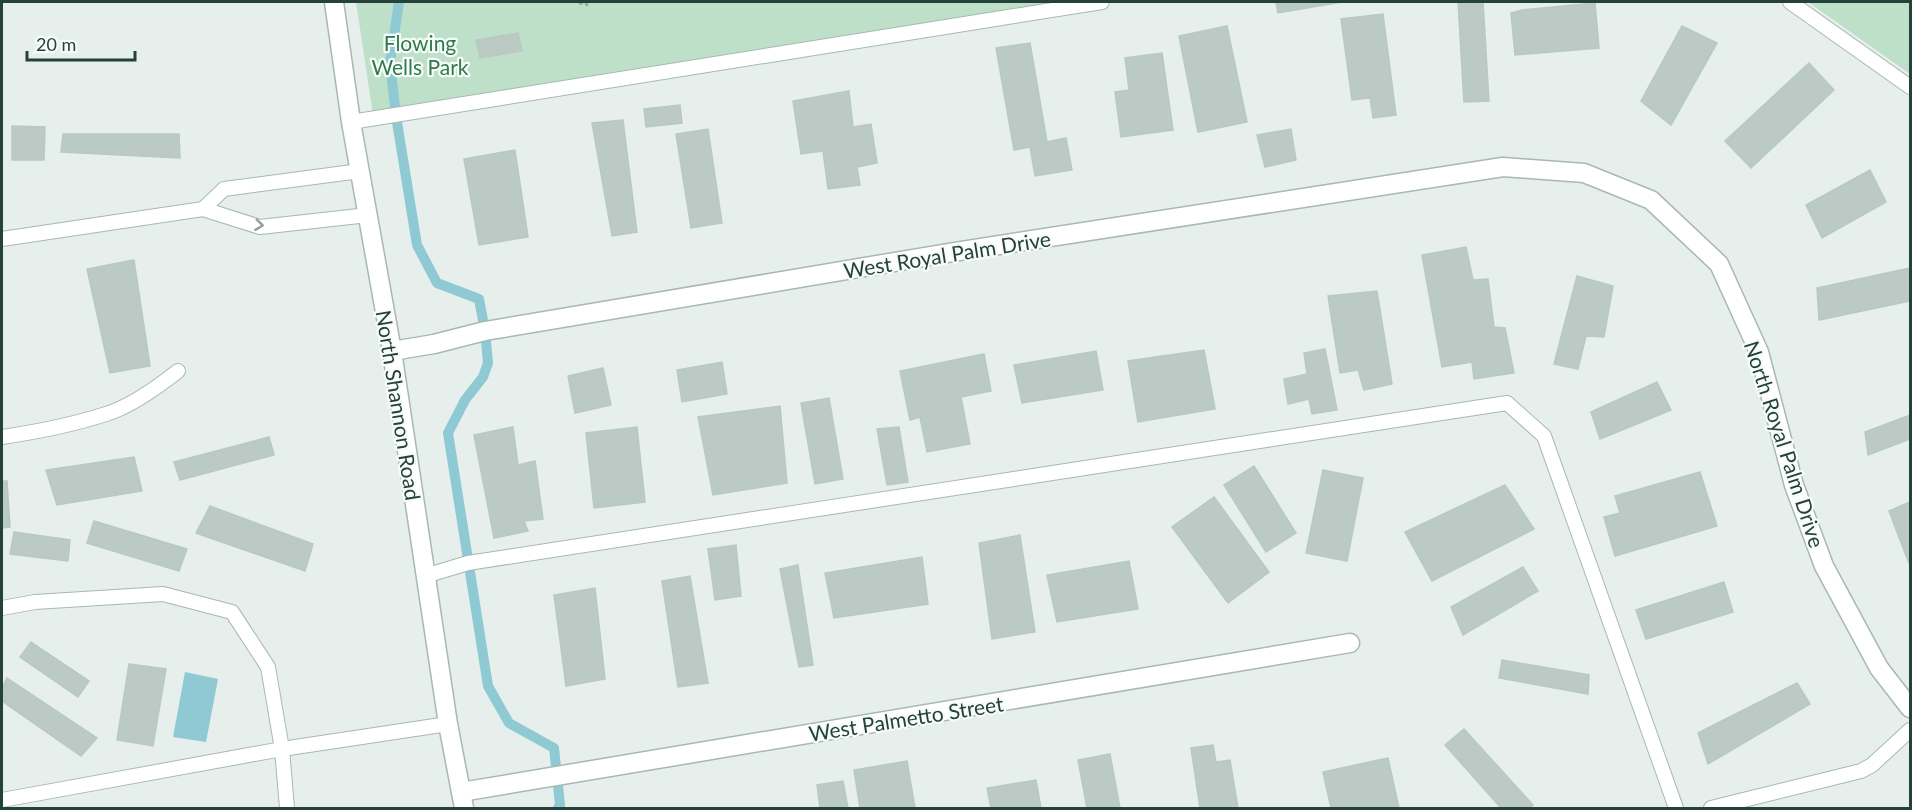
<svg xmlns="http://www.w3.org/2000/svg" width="1912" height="810" font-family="Lato,sans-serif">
<rect width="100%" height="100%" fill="#e6efeb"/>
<g fill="#bfe0c8">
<path d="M356,2H1055L373,115Z"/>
<path d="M1808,2H1910V74Z"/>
</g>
<path fill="#8ec9d4" d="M185,672L218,679L206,742L173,737Z"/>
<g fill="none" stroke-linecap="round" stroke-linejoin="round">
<path stroke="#8ec9d4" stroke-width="10" d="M399,2L390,62L396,116L417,245L437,283L479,299L485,331L488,363L483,377L465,400L448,433L488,686L509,723L554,748L560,805L558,808"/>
</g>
<g fill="#bbcac4" stroke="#b8c9c2" stroke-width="1.5">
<path d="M1276,2H1342L1278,13Z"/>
<path d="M1458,2H1483L1489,101L1464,102Z"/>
<path d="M1595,3L1599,48L1515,55L1511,13L1522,10Z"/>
<path d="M1383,14L1396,115L1373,118L1370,98L1352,100L1341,19Z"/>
<path d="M1227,26L1247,122L1198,132L1179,36Z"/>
<path d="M1682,26L1717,43L1671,125L1641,101Z"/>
<path d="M518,33L522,51L480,58L476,40Z"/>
<path d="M1030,43L1047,142L1066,138L1072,170L1035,176L1030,147L1014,150L996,48Z"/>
<path d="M1162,53L1173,130L1121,137L1115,92L1129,90L1125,58Z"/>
<path d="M1809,63L1834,90L1751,168L1725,141Z"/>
<path d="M849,91L853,127L871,124L877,163L857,167L860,185L828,189L823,151L801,154L793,101Z"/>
<path d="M680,105L682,123L646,127L644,109Z"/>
<path d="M623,120L637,232L612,236L592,123Z"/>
<path d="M12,126L45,127L44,160H12Z"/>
<path d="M708,129L722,223L691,228L676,134Z"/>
<path d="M1291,129L1296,160L1265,167L1257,135Z"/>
<path d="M63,134H179L180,158L61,152Z"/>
<path d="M515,150L528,237L479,245L464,159Z"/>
<path d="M1870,170L1886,202L1822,238L1806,205Z"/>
<path d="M1466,247L1473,280L1488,279L1494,327L1505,328L1514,373L1474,379L1472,362L1442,367L1422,255Z"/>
<path d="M134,260L150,366L110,373L87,269Z"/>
<path d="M1910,268V301L1819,320L1817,288Z"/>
<path d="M1577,276L1613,286L1604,337L1586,336L1578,369L1554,364Z"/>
<path d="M1377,291L1392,384L1364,390L1358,370L1340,373L1328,296Z"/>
<path d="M1325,349L1337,410L1312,414L1309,399L1288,404L1284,379L1307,374L1304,353Z"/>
<path d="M1204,350L1215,409L1138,422L1128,361Z"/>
<path d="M1096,351L1103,390L1022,403L1014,365Z"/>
<path d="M984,354L991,391L961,397L970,444L927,452L920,417L910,420L900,371Z"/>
<path d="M722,362L727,394L682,402L677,370Z"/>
<path d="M603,368L611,405L575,413L568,376Z"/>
<path d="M1657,382L1671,410L1600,439L1591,412Z"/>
<path d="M829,398L843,479L815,484L801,403Z"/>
<path d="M780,406L787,483L713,495L698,417Z"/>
<path d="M1910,415V439L1868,455L1865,432Z"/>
<path d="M513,427L518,465L535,461L543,519L524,521L528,531L494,538L474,435Z"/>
<path d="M637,427L645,502L594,508L586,433Z"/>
<path d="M899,427L908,482L887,485L877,429Z"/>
<path d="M269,437L274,455L180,480L174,462Z"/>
<path d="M134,457L142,491L57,505L46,470Z"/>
<path d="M1254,466L1296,533L1266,552L1224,485Z"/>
<path d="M1323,470L1363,478L1347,561L1306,553Z"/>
<path d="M1700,472L1717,526L1615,556L1604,517L1620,513L1615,496Z"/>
<path d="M2,481H7L10,527L2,528Z"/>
<path d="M1505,485L1534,529L1432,581L1405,532Z"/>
<path d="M1214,497L1269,572L1228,603L1172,527Z"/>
<path d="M1910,502V566L1889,511Z"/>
<path d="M210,506L313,544L305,571L196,533Z"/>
<path d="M94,521L187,549L179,571L87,543Z"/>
<path d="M14,532L70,540L68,561L10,554Z"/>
<path d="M1020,535L1035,632L992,639L979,543Z"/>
<path d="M736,545L741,596L715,600L708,549Z"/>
<path d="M922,557L928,604L834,618L825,573Z"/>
<path d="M1129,561L1138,609L1057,622L1047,575Z"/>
<path d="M798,565L813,665L799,667L780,569Z"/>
<path d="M1523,567L1538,591L1463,635L1451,607Z"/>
<path d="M690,576L708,683L678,687L662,581Z"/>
<path d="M1724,582L1733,612L1646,639L1636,610Z"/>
<path d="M595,588L605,679L566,686L554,595Z"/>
<path d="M31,642L89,681L78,697L20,657Z"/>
<path d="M1502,660L1589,675L1588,694L1499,678Z"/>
<path d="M129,664L166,669L153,746L117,740Z"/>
<path d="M7,678L97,738L81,756L2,701V688Z"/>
<path d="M1797,683L1810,704L1708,764L1698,733Z"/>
<path d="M1464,729L1533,805L1528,808H1501L1445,745Z"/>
<path d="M1213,745L1216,762L1230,760L1238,808H1200L1191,748Z"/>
<path d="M1110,754L1120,808H1087L1078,760Z"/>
<path d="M1388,758L1399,808H1331L1323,772Z"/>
<path d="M907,761L915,808H860L854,770Z"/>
<path d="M1036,780L1041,808H991L987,788Z"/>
<path d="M843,781L848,808H820L817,785Z"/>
</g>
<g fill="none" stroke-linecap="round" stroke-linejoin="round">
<g stroke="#a8b8b2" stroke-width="16">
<g id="lane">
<path d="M1790,2L1910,87"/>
<path d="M351,122L1102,2"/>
<path d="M203,209L224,189L360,171"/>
<path d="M2,239L203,209L260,227L368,215"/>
<path d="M2,437C36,432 72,425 106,414C129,407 159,386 178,371"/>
<path d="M425,576L468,563L1507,403L1544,436L1676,808"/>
<path d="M2,608L35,602L163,594L232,612L268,667L282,749L287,808"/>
<path d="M2,800L282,749L448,724"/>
<path d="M1711,808L1861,771L1872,765L1910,730"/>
</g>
</g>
<g stroke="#a8b8b2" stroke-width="21">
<g id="street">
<path d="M334,2L351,122L392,351L448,724L464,808"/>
<path d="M392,351L434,344L485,331L954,252L1503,167L1584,173L1651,200L1719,264L1759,352L1794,485L1824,566L1879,668L1910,708"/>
<path d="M461,792L1350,643"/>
</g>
</g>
<path stroke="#86b3a5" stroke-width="4" stroke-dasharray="3 4.5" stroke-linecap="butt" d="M580,2L583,6L591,2"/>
<use href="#lane" stroke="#fff" stroke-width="14"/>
<use href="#street" stroke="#fff" stroke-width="18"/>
</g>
<defs><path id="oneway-chevron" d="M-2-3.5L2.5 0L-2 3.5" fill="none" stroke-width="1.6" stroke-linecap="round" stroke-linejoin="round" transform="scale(1.5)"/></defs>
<use stroke="#92a09c" href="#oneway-chevron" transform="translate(259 225) rotate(7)"/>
<g text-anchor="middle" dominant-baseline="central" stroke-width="4.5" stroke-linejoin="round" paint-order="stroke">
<g font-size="21" fill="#2d7a4b" stroke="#f7fbf9">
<text x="420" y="42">Flowing<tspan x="420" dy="24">Wells Park</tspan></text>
</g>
<g font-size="21" fill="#24423a" stroke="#f7fbf9">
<text transform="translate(947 254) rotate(-9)">West Royal Palm Drive</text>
<text transform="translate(399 405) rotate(81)">North Shannon Road</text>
<text transform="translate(1785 444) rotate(72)">North Royal Palm Drive</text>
<text transform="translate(906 718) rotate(-9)">West Palmetto Street</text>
</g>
</g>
<rect width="1912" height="810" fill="none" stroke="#24423a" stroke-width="6"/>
<path d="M27 51v9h108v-9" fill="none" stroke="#24423a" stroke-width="3"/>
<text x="36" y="51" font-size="18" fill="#24423a" stroke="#f7fbf9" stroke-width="4.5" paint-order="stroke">20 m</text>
</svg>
